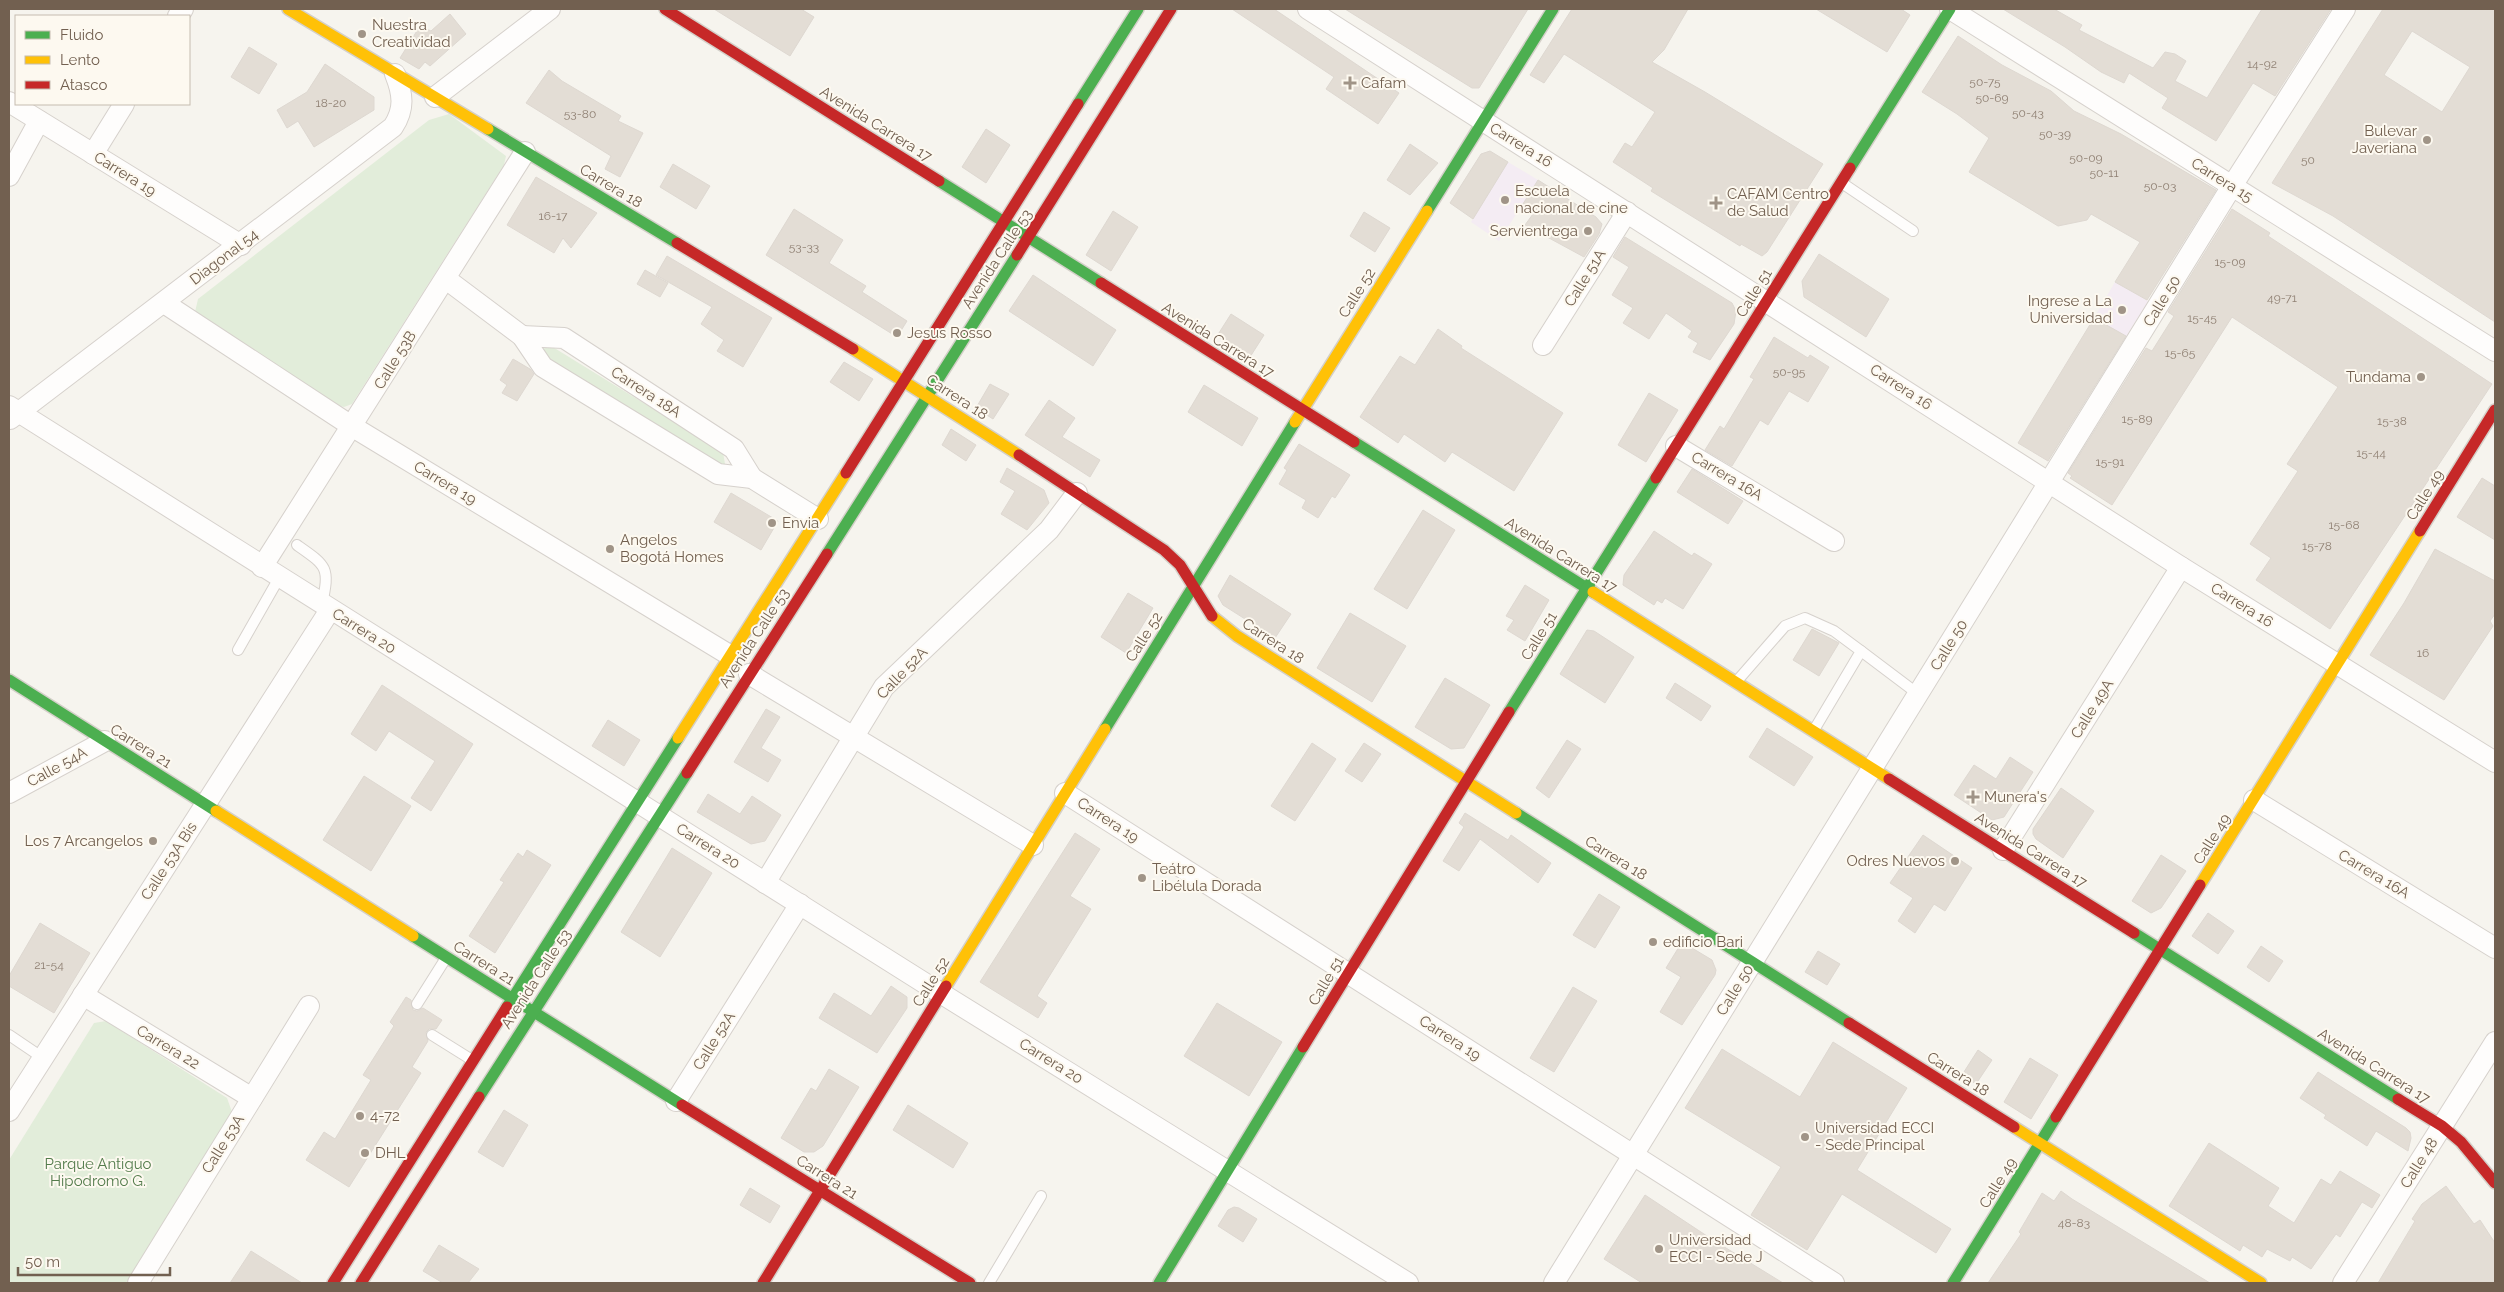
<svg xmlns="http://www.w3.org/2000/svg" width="2504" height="1292" font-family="Raleway,sans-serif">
<rect width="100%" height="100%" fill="#f6f4ee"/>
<g fill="#f4ecf3">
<path d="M1508,162L1538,180L1499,241L1471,222Z"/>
<path d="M2115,282L2150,302L2128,337L2094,318Z"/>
</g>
<g fill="#e2edda">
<path d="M449,114L506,156L504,165L352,404L344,407L326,402L195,312L198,299L429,120Z"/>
<path d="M549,346L556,349L723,452L725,464L723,465L545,360L543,349Z"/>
<path d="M106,1021L227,1098L232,1112L126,1283H10L9,1160L94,1023Z"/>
</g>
<g fill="#e3ddd5" stroke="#ded8d1" fill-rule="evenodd">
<path d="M714,9H801L814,17L790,56Z"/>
<path d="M1232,9H1274L1399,93L1378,124L1326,89L1334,77Z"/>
<path d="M1345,9H1528L1479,88H1472Z"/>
<path d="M1572,9H1688L1664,50L1652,62L1705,92L1823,164L1767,252L1762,256L1741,244L1740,246L1651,191L1653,188L1613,162L1625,143L1632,147L1655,112L1564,54L1544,83L1530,75Z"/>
<path d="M1816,9H1901L1910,15L1887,52Z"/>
<path d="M2003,9H2054L2082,25L2079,30L2153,68L2165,52L2175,54L2186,61L2175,81L2207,98L2262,9H2331L2275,96L2253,83L2216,141L2162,108L2168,98L2129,73L2124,83L2101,72L2065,47Z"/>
<path d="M2383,9H2495V322L2333,216L2272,183ZM2412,31L2470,67L2442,112L2384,75Z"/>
<path d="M450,14L466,34L430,66L425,62L419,69L400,58L420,26L431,31Z"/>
<path d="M1958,36L2002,65L2051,91L2074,111L2121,134L2216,190L2147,300L2115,282L2140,242L2091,214L2087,220L2058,226L1969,172L1989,138L1957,114L1922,92Z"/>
<path d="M249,47L277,64L259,94L231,77Z"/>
<path d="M325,64L374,97V110L314,147L298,121L287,128L277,110L307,92Z"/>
<path d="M549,70L562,81L621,116L618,121L643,133L620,177L605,169L611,156L526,103Z"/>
<path d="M986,129L1010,145L986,183L962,167Z"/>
<path d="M1410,144L1438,163L1410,195L1387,180Z"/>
<path d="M1490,151L1508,162L1473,219L1450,203L1481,154Z"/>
<path d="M673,164L710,186L696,209L660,187Z"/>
<path d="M536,177L597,213L571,248L563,238L554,253L507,225Z"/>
<path d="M1538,180L1596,217L1602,224L1599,234L1584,257L1525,225L1533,214L1521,207Z"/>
<path d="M794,209L843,240L829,263L866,286L862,292L907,321L897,337L766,255Z"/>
<path d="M2232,209L2270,233L2268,236L2492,384L2330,629L2256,580L2271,558L2250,544L2298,471L2287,464L2338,387L2232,317L2112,505L2070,478L2072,476L2068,473L2146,348L2152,351L2174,316L2168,312Z"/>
<path d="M1113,211L1138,227L1111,271L1086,255Z"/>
<path d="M1364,212L1390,228L1375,252L1350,236Z"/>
<path d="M1625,237L1732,303L1736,311L1734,324L1710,360L1693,352L1698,343L1688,337L1692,331L1666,313L1649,339L1623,323L1633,308L1612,295L1629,267L1613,257Z"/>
<path d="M1819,254L1889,299L1866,337L1804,297L1802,281Z"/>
<path d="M667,256L772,318L743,367L717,351L724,340L701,324L712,307L656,275Z"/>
<path d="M645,270L668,283L660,297L637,284Z"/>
<path d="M1033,275L1116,330L1093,366L1009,311Z"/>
<path d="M1231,314L1264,335L1250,357L1217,336Z"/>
<path d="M2094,318L2126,336L2048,461L2018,443Z"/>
<path d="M1438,329L1462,346L1461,348L1563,413L1514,491L1452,452L1445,462L1404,434L1398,443L1360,417L1400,356L1415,365Z"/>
<path d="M1774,337L1808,358L1810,355L1829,367L1808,402L1789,391L1768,425L1760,420L1732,466L1705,450L1720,426L1724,429L1754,379L1750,377Z"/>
<path d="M513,359L530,369L534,374L517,401L502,393L507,385L500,380Z"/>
<path d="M844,362L873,379L859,401L830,382Z"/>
<path d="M990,384L1009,394L993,419L976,408Z"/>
<path d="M1204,385L1258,418L1242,446L1188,412Z"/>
<path d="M1649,393L1678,410L1646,462L1618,445Z"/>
<path d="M1049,400L1075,418L1062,437L1100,460L1090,477L1025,435Z"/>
<path d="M951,429L976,445L966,461L942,445Z"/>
<path d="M1299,444L1350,475L1335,498L1332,496L1318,518L1302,508L1306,500L1279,484L1287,470L1284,468Z"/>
<path d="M1007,468L1044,490L1049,503L1027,530L1001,514L1015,491L1000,482Z"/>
<path d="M1692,469L1743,501L1728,524L1677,492Z"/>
<path d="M2482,478L2495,486V540L2457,517Z"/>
<path d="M731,493L778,521L761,550L714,522Z"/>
<path d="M1423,510L1455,530L1407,609L1374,589Z"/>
<path d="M1654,531L1692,556L1694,553L1712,564L1683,609L1665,598L1662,603L1657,600L1654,605L1623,585L1624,575Z"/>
<path d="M2435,549L2495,581V614L2490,621L2493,626L2444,700L2370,655L2404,603Z"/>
<path d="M1230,575L1291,614L1275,638L1223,605L1218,596Z"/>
<path d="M1525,585L1549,600L1525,641L1507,630L1514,620L1506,616Z"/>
<path d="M1128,593L1153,608L1126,653L1101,637Z"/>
<path d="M1350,613L1406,646L1372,702L1317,668Z"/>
<path d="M1812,629L1839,643L1819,676L1793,660Z"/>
<path d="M1587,630L1594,631L1634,657L1605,703L1560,674Z"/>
<path d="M1445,678L1490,705L1464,748L1451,749L1415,727Z"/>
<path d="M1675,683L1711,706L1701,721L1666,698Z"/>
<path d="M382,685L473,744L431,811L411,798L435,761L389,731L376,751L351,734Z"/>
<path d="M766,709L780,717L761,748L781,760L768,782L734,762Z"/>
<path d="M608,720L640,740L624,766L592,746Z"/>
<path d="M1767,728L1813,757L1794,786L1749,757Z"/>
<path d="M1567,740L1581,749L1549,798L1536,788Z"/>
<path d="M1312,743L1336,759L1295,821L1271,806Z"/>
<path d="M1364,743L1381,754L1362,782L1345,771Z"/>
<path d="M2010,757L2033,772L2004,817L1992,820L1954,795L1974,765L1996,779Z"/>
<path d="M364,776L411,806L371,871L323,840Z"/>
<path d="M2061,788L2094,811L2063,858L2036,839L2033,834V829Z"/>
<path d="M708,794L740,814L752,796L781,815L765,841L751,844L697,812Z"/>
<path d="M1465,813L1508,840L1511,835L1551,863L1538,883L1480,839L1459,871L1443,861L1464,827L1459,823Z"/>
<path d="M1075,833L1100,849L1070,896L1091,909L1037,996L1047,1003L1038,1018L980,982Z"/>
<path d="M1923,835L1972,868L1945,911L1934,904L1915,933L1898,921L1913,898L1890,883Z"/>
<path d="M672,848L712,873L660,957L621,932Z"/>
<path d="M527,850L551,865L495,953L469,936L504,882L500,880L518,853L523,857Z"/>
<path d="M2161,855L2186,871L2161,908L2151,913L2132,901Z"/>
<path d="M1599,894L1620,907L1595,948L1573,935Z"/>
<path d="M2208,913L2234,931L2218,954L2192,936Z"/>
<path d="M40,923L90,953L54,1013L9,986V976Z"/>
<path d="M1682,942L1712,960L1716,970L1715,975L1682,1025L1660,1012L1681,977L1666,968Z"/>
<path d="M2261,946L2283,961L2269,982L2247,967Z"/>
<path d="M1818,951L1840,964L1827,985L1805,972Z"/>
<path d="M891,986L907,997V1008L877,1053L819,1018L834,993L871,1016Z"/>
<path d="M1573,987L1597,1001L1554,1072L1530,1058Z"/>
<path d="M406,997L411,1000L413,1010L417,1011L423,1008L442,1020L436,1029H429L426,1032L428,1041L412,1067L421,1073L349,1187L306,1160L324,1132L335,1139L371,1080L363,1075L394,1026L390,1022Z"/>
<path d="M1217,1003L1282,1042L1249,1096L1184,1056Z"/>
<path d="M1833,1042L1907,1088L1857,1170L1951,1229L1936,1253L1842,1194L1807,1250L1751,1215L1781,1167L1685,1108L1722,1049L1800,1097Z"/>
<path d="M1978,1050L1992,1060L1976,1084L1962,1075Z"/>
<path d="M2030,1058L2058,1075L2031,1119L2004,1102Z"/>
<path d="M829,1069L859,1087L823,1146L814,1152H804L781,1138L811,1088L816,1091Z"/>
<path d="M2318,1072L2406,1128L2410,1132L2411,1138L2408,1151L2376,1131L2367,1146L2324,1118L2326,1115L2300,1098Z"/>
<path d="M908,1105L968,1143L953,1168L893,1130Z"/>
<path d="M504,1110L528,1125L503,1167L478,1152Z"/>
<path d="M2209,1143L2279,1188L2268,1206L2294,1223L2321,1179L2331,1185L2340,1171L2380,1195L2372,1208L2362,1202L2340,1237L2336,1234L2311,1269L2292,1257L2290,1261L2267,1249L2262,1257L2243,1245L2240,1251L2169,1206Z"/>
<path d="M2446,1186L2474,1224L2480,1220L2495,1243V1283H2378L2415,1221L2412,1219L2422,1204Z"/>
<path d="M750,1188L780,1206L770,1223L740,1205Z"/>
<path d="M2061,1191L2072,1199L2210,1283H1988L2021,1234L2019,1232L2042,1193L2054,1201Z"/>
<path d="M1645,1195L1713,1240L1783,1283H1642L1604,1259Z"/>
<path d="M1234,1207L1239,1208L1257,1219L1243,1242L1218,1226L1228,1210Z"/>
<path d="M439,1245L479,1269L468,1283H443L423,1271Z"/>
<path d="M251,1251L302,1283H230Z"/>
</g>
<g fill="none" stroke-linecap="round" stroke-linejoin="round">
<g stroke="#d6d1cc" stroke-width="12">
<g id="lane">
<path d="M1842,183L1913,231"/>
<path d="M297,545C327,566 330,567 322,604"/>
<path d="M238,650L279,578"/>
<path d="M1861,651L1918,694"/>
<path d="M1737,681L1785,626L1805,618L1834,631L1861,651L1814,730"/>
<path d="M417,1004L446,958"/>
<path d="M9,1035L43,1058"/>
<path d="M432,1035L472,1060"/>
<path d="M989,1283L1041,1196"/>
</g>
</g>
<g stroke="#d6d1cc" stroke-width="22">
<g id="street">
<path d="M1308,9L2181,567L2495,762"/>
<path d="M1950,9L2495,351"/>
<path d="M178,16L183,9"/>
<path d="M435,97L550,9"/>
<path d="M9,102L241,245"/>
<path d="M93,154L124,104"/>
<path d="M9,176L39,121"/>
<path d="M446,279L522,336L543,367L718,474L752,478L818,519"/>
<path d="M164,303L353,427L731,656"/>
<path d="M522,336L564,338L734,449L752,478"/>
<path d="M1543,345L1627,212"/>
<path d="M9,406L926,984L1408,1283"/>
<path d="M10,419L393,127C405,109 403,94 395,74"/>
<path d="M1676,446L1834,541"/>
<path d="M262,567L525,152"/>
<path d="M749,674L1033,845"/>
<path d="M9,793L105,741"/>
<path d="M1065,793L1834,1283"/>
<path d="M2254,800L2495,948"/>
<path d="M2003,850L2181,567"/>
<path d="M765,883L884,687L1049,530L1077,493"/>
<path d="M83,995L252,1098"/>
<path d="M676,1101L800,904"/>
<path d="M9,1111L330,610"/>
<path d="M138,1283L309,1006"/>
<path d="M1554,1283L2232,186L2345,9"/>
<path d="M2343,1283L2495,1042"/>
</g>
</g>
<g stroke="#d4d0c9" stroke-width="14">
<g id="fast">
<path d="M1078,104L1138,9"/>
<path d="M488,129L677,243"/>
<path d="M1850,168L1950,9"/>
<path d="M939,181L1101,283"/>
<path d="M1427,211L1553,9"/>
<path d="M1354,442L1593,592"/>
<path d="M827,554L1017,255"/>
<path d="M9,680L216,811"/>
<path d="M1509,712L1656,478"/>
<path d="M1105,729L1295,422"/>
<path d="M1516,813L1849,1023"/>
<path d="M2134,933L2398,1099"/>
<path d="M413,936L682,1105"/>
<path d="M507,1007L678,738"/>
<path d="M479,1097L687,773"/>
<path d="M1159,1283L1303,1047"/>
<path d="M1953,1283L2056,1117"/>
</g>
</g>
<g stroke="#d4d0c9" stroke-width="14">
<g id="slow">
<path d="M288,9L488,129"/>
<path d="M853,349L1019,455"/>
<path d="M1295,422L1427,211"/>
<path d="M1593,592L1889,779"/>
<path d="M1212,616L1237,636L1516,813"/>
<path d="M678,738L846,473"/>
<path d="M216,811L413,936"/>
<path d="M2200,885L2420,531"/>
<path d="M946,986L1105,729"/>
<path d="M2014,1127L2261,1283"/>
</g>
</g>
<g stroke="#d4d0c9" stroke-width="14">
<g id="jam">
<path d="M665,9L939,181"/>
<path d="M677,243L853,349"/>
<path d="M1017,255L1171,9"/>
<path d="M1101,283L1354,442"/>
<path d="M1019,455L1164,550L1180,565L1212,616"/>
<path d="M846,473L1078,104"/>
<path d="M1656,478L1850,168"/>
<path d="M2420,531L2495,410"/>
<path d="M687,773L827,554"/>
<path d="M1889,779L2134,933"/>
<path d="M1849,1023L2014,1127"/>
<path d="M1303,1047L1509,712"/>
<path d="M2398,1099L2442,1126L2461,1142L2495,1183"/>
<path d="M682,1105L970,1283"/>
<path d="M2056,1117L2200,885"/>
<path d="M333,1283L507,1007"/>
<path d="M361,1283L479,1097"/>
<path d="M763,1283L946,986"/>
</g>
</g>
<use href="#lane" stroke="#fefdfc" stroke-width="10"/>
<use href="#street" stroke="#fefdfc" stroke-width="20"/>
<use href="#fast" stroke="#4caf50" stroke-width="11"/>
<use href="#slow" stroke="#ffc107" stroke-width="11"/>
<use href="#jam" stroke="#c62828" stroke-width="11"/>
</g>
<g fill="#a09487" stroke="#fdf9f0" stroke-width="2">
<circle cx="362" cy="34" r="5"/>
<path d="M1347.5 75.5h5v5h5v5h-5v5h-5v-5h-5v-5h5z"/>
<circle cx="2427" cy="140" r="5"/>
<circle cx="1505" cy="200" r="5"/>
<path d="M1713.5 195.5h5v5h5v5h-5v5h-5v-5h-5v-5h5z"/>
<circle cx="1588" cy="231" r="5"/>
<circle cx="2122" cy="310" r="5"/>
<circle cx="897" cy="333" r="5"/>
<circle cx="2421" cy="377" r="5"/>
<circle cx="772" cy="523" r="5"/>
<circle cx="610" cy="549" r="5"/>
<path d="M1970.5 789.5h5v5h5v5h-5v5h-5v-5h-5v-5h5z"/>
<circle cx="153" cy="841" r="5"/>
<circle cx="1955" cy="861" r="5"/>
<circle cx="1142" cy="878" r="5"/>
<circle cx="1653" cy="942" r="5"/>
<circle cx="360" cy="1116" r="5"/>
<circle cx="1805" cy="1137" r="5"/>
<circle cx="365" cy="1153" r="5"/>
<circle cx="1659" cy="1249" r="5"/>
</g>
<g text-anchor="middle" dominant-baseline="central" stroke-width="4" stroke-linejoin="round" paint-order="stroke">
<g font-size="12" fill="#908174">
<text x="2262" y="64">14-92</text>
<text x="1985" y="82">50-75</text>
<text x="1992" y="98">50-69</text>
<text x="331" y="103">18-20</text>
<text x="2028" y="113">50-43</text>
<text x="580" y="114">53-80</text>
<text x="2055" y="134">50-39</text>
<text x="2086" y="158">50-09</text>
<text x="2308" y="160">50</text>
<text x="2104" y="173">50-11</text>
<text x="2160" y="186">50-03</text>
<text x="553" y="216">16-17</text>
<text x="804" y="247">53-33</text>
<text x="2230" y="262">15-09</text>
<text x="2282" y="298">49-71</text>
<text x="2202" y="318">15-45</text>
<text x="2180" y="353">15-65</text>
<text x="1789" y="372">50-95</text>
<text x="2137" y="419">15-89</text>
<text x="2392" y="421">15-38</text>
<text x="2371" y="453">15-44</text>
<text x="2110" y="462">15-91</text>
<text x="2344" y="525">15-68</text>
<text x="2317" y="546">15-78</text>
<text x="2423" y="653">16</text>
<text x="49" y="965">21-54</text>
<text x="2074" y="1223">48-83</text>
</g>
<g font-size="15" fill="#726050" stroke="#fdf9f0" text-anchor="start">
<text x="372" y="25">Nuestra<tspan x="372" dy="17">Creatividad</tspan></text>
<text x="1361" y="83">Cafam</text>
<text x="2417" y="131" text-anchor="end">Bulevar<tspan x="2417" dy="17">Javeriana</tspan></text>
<text x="1515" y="191">Escuela<tspan x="1515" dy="17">nacional de cine</tspan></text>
<text x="1727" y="194">CAFAM Centro<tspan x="1727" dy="17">de Salud</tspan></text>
<text x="1578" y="231" text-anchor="end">Servientrega</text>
<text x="2112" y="301" text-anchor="end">Ingrese a La<tspan x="2112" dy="17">Universidad</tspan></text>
<text x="907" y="333">Jesus Rosso</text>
<text x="2411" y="377" text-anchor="end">Tundama</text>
<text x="782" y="523">Envia</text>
<text x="620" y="540">Angelos<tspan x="620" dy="17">Bogotá Homes</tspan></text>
<text x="1984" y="797">Munera's</text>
<text x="143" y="841" text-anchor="end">Los 7 Arcangelos</text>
<text x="1945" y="861" text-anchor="end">Odres Nuevos</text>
<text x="1152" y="869">Teátro<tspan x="1152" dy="17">Libélula Dorada</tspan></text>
<text x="1663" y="942">edificio Bari</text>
<text x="370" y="1116">4-72</text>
<text x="1815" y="1128">Universidad ECCI<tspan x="1815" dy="17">- Sede Principal</tspan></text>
<text x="375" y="1153">DHL</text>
<text x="1669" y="1240">Universidad<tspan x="1669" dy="17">ECCI - Sede J</tspan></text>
</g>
<g font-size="15" fill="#726050" stroke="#fdf9f0">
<text transform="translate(876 124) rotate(32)">Avenida Carrera 17</text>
<text transform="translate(1521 145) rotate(32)">Carrera 16</text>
<text transform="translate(125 174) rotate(32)">Carrera 19</text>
<text transform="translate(2222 180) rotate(32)">Carrera 15</text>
<text transform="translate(611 186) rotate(31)">Carrera 18</text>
<text transform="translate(224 257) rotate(-37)">Diagonal 54</text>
<text transform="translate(997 259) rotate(-57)">Avenida Calle 53</text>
<text transform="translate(1585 278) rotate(-58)">Calle 51A</text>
<text transform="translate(1357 293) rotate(-58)">Calle 52</text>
<text transform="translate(1754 293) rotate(-58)">Calle 51</text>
<text transform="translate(2162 301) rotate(-58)">Calle 50</text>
<text transform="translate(1218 340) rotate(32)">Avenida Carrera 17</text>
<text transform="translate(395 360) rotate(-58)">Calle 53B</text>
<text transform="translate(1901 387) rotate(33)">Carrera 16</text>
<text transform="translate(646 392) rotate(33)">Carrera 18A</text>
<text transform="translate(957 397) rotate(33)">Carrera 18</text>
<text transform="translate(1727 476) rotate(31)">Carrera 16A</text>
<text transform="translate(445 483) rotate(31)">Carrera 19</text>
<text transform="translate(2425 495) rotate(-58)">Calle 49</text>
<text transform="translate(1561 555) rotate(32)">Avenida Carrera 17</text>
<text transform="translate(2242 605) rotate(32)">Carrera 16</text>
<text transform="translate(364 631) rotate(32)">Carrera 20</text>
<text transform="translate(1539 636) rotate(-58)">Calle 51</text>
<text transform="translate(1144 637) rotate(-58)">Calle 52</text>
<text transform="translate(754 638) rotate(-57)">Avenida Calle 53</text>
<text transform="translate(1273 641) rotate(33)">Carrera 18</text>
<text transform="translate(1949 645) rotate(-58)">Calle 50</text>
<text transform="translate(902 673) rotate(-46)">Calle 52A</text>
<text transform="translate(2092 709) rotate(-58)">Calle 49A</text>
<text transform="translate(141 746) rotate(32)">Carrera 21</text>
<text transform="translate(57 767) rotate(-29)">Calle 54A</text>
<text transform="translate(1108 820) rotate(33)">Carrera 19</text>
<text transform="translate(2212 839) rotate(-58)">Calle 49</text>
<text transform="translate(708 846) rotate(32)">Carrera 20</text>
<text transform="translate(2031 850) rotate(32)">Avenida Carrera 17</text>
<text transform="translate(1616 858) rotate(32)">Carrera 18</text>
<text transform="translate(169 861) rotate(-57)">Calle 53A Bis</text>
<text transform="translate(2374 874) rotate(31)">Carrera 16A</text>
<text transform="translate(484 963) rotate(32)">Carrera 21</text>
<text transform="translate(536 979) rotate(-57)">Avenida Calle 53</text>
<text transform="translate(1326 981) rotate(-59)">Calle 51</text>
<text transform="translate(931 982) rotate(-58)">Calle 52</text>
<text transform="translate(1735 990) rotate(-58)">Calle 50</text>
<text transform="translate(1450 1038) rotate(33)">Carrera 19</text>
<text transform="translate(714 1041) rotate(-58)">Calle 52A</text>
<text transform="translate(168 1047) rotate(31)">Carrera 22</text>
<text transform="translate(1051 1061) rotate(32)">Carrera 20</text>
<text transform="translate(2374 1066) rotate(32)">Avenida Carrera 17</text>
<text transform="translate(1958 1074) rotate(32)">Carrera 18</text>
<text transform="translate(223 1144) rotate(-58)">Calle 53A</text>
<text transform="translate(2419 1163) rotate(-58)">Calle 48</text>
<text transform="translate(827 1177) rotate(32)">Carrera 21</text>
<text transform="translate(1998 1183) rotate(-58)">Calle 49</text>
</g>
<g font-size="15" fill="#547c4c" stroke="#fdf9f0">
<text x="98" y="1164">Parque Antiguo<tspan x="98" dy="17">Hipodromo G.</tspan></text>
</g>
</g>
<rect width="2504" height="1292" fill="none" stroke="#726050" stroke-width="20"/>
<rect x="15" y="15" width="175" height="90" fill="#fdf9f0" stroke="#c5bcb0"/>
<rect x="25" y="31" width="25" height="8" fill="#4caf50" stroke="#c5bcb0"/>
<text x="60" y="40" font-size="15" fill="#726050">Fluido</text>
<rect x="25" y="56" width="25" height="8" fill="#ffc107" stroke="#c5bcb0"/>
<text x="60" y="65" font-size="15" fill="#726050">Lento</text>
<rect x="25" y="81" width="25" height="8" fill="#c62828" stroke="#c5bcb0"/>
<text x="60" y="90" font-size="15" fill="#726050">Atasco</text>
<path d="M18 1267v8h152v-8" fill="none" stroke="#726050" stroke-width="2.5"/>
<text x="25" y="1267" font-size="15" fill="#726050" stroke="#fdf9f0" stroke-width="4" paint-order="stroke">50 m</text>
</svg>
